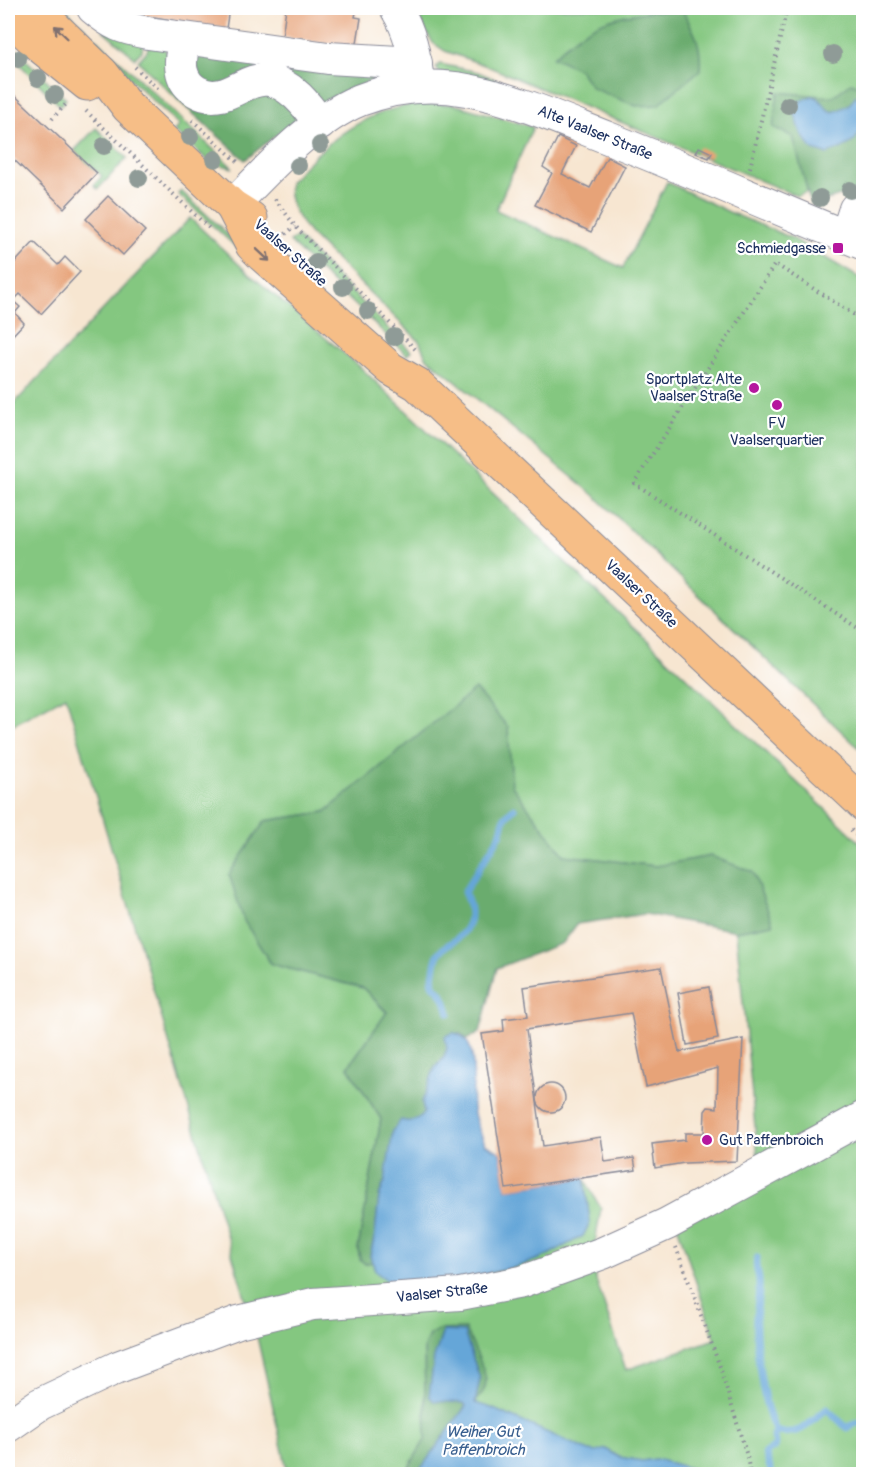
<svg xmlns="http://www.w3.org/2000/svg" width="871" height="1482" font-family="Pangolin,sans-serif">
<rect width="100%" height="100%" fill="#fff"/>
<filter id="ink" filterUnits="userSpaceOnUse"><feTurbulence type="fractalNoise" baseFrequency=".0167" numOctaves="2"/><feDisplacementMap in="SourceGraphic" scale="12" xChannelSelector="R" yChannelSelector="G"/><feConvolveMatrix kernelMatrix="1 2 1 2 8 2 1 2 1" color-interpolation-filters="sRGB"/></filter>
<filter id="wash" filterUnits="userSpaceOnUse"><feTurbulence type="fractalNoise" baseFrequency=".008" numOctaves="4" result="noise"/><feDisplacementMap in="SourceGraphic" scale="24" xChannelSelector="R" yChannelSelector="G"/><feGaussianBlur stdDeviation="1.35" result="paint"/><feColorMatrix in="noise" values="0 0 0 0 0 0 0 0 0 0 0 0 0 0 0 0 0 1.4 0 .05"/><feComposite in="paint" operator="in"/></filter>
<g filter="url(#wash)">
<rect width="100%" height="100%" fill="#f7e6d1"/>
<g fill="#84c780" stroke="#507b6f" stroke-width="1.5" fill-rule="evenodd">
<path d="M56,8H64L233,168L210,162L174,131L179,125Z"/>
<path d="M413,8H863V170L797,196L487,66L445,51L433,43Z"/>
<path d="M104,31L144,39L142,51L135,58Z"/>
<path d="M150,41L165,49L187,97L181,103L138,61L147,51Z"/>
<path d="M8,42L66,99L60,106L8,52Z"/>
<path d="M440,64L478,72L528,93L439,73L436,67Z"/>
<path d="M453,104L533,127L496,210L623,268L667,182L729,212L792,238L863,280V752L594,495L426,357L419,341L310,234C299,220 284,200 290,182C321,146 358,115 406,106C420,103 437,105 453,104Z"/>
<path d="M96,128L127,158L98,189L94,185L102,176L74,151Z"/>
<path d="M181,191L230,236L248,258L178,194Z"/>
<path d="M190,218L247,272L358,365L863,845V1474H711L656,1459L642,1461L619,1457L606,1449L597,1452L589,1451L491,1408L474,1403L443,1331L438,1330L429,1335L424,1348L426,1439L405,1474H288L258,1341L66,696L8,727V410ZM508,727L511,786L564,855L656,866L711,856L773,924L736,931L759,1168L674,1216L715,1339L626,1370L591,1265L601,1209L584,1178L590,1222L583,1236L544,1257L516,1267L435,1285L376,1272L372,1262L365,1264L360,1259L358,1249L381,1119L348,1067L387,1013L363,988L271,964L265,821L325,812Z"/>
<path d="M297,237L411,351L407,355L290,242Z"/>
</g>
<g fill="#6bac6e" stroke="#436e66" stroke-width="1.5">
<path d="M656,11H683C695,33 702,45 700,70L658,105L636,106L592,88L579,69L553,57C586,24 610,15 656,11Z"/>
<path d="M197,55L384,76L319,103L202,83L195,60Z"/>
<path d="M851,83L863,87V189L811,205L793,137L773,127L778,92L832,97Z"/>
<path d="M265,88L297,114L295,120L245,160L181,103L187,97Z"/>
<path d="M475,689L508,727L512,786L564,855L656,866L711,856L753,872L773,924L736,931L645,914L577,924L563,943L497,968L480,1032L467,1039L461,1034L453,1033L443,1059L434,1068L424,1113L417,1120L407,1122L379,1196L375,1234L370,1255L372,1262L365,1264L360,1259L358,1249L381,1119L348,1067L387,1012L363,988L271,964L244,921L229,874L265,821L325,812Z"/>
<path d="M465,1329C471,1341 485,1369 486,1380C486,1393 476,1402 466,1406L417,1474H405L426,1438L424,1347L429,1335L438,1330Z"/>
</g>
<g fill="#65a6d8" stroke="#406a9b" stroke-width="1.5">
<path d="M812,96L818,98L828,110L833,112C843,108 851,106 855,96L863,99V127L854,141L844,147L827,154L813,150L802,135L793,108L798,102Z"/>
<path d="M453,1033C483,1038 470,1087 473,1108C474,1120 481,1133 485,1144L500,1152L506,1189L584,1178L590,1222L583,1236L544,1257L516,1267L435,1285L392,1284L376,1272L370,1256L375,1234L379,1197L385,1181L393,1130L401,1120C411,1123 417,1120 424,1113L422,1102L435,1068L443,1059L447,1049L445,1036Z"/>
<path d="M443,1331L464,1332L480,1379L475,1403L491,1408L589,1451L597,1452L606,1449L619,1457L642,1461L656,1459L711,1474H417L466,1406L464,1403L434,1401L429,1396L434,1358Z"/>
</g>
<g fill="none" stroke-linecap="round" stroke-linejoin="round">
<g stroke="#65a6d8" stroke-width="7">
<path d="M449,1013C446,1001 443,992 432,984C434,975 434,963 438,955C443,946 453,943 460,936C474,922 472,908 464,892L500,835L505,817L514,808"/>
<path d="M757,1258C755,1269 758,1270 759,1280C760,1292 757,1306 756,1318C755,1343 763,1413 777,1432"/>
<path d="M772,1474L765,1453L775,1447L776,1444L773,1436L777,1432C804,1435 807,1424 827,1409L847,1428L854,1423L864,1422"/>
</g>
</g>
<g id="blocks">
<g fill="#e7a378">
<path d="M120,8H229L226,29L118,11Z"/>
<path d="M286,8H357L355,17L361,18L356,49L282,37Z"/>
<path d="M8,89L97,173L64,208L8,154Z"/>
<path d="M558,137L576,146L562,174L590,188L607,157L625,166L591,232L535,205L552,173L543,167Z"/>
<path d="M699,147L712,153L709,158L696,153Z"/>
<path d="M108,196L145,231L123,255L86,219Z"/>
<path d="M34,242L58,265L65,257L80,272L41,314L20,294L13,301L20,307L15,313L24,323L8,340V270Z"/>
<path d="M661,967L679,1052L743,1039L737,1161L684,1163L655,1168L652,1144L685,1140V1133H704L705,1111L708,1107L717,1108L718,1068L646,1087L631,1013L527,1029L543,1146L601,1137L605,1162L634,1158L636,1170L506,1189L482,1034L504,1031L503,1019L528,1016L524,987Z"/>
<path d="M709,987L718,1039L687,1045L678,993Z"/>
<circle cx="551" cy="1098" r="14"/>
</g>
</g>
</g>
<g filter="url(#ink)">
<use href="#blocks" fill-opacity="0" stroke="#898a98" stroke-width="1.5"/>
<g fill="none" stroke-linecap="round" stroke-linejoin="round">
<g stroke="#898a98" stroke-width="34">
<g id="minor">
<path d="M93,8C113,25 122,28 148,33L328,58L416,63"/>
<path d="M396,8C410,31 415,55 418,82"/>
<path d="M184,40C183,49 179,62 182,72C186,89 204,99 221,95C237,92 251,77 269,80C291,84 308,106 320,124"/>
<path d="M232,206C267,170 313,119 360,100C394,87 432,83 467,90C516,99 562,120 608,138C694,172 778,209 864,244"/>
<path d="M846,237L855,209L864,199"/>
<path d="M8,1426L40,1404L118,1367L238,1322L313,1304L460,1294L522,1282L603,1253L667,1224L864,1117"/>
</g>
</g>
<g stroke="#898a98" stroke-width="35">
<g id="major">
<path d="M35,8L102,73L128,107L232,206L251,218"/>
<path d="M8,16L41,47L87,84"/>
<path d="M232,206L252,245L263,256L391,369L417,384L864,805"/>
</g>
</g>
<g stroke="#898a98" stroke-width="4" stroke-dasharray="1.5 4.5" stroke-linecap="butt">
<path d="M135,67L158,89"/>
<path d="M86,111L211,230"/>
<path d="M52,119L68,102"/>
<path d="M192,120L238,162"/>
<path d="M750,168L787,8"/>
<path d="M275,199L295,226L417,351"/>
<path d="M281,238L295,226"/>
<path d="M864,321L775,264L634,483L864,632"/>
<path d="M851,830L864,842"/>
<path d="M676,1247L720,1367L747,1456L750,1474"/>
</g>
<use href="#minor" stroke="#fff" stroke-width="32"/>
<use href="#major" stroke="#f6be87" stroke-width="33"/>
</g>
<g fill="#8f9b97">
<circle cx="833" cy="54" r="9"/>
<circle cx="18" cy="59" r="9"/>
<circle cx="38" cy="78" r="9"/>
<circle cx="55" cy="95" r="9"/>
<circle cx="788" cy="105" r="9"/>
<circle cx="190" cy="137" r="9"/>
<circle cx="320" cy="145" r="9"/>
<circle cx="104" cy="146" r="9"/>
<circle cx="215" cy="159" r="9"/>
<circle cx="298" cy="166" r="9"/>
<circle cx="139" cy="178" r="9"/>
<circle cx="850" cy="190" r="9"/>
<circle cx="820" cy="198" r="9"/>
<circle cx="316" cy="262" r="9"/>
<circle cx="343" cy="287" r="9"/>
<circle cx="368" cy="311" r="9"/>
<circle cx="394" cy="337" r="9"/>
</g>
<defs><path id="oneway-shaft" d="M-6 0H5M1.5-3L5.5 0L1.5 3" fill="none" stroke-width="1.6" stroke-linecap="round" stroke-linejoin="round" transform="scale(1.5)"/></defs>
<g stroke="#7e6f70">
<use href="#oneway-shaft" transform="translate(61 32) rotate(-136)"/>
<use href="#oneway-shaft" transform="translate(263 255) rotate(43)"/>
</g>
</g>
<g fill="#b5179e" stroke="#fff" stroke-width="2">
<rect x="832" y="242" width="12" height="12" rx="3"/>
<circle cx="754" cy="388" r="6"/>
<circle cx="777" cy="405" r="6"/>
<circle cx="707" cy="1140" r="6"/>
</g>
<g text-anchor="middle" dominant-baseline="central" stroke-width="4.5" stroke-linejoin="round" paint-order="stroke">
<g font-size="15" fill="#1b2f5e" stroke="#fff">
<text transform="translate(595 133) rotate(22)">Alte Vaalser Straße</text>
<text transform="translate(290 253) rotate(42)">Vaalser Straße</text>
<text transform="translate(641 594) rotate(43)">Vaalser Straße</text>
<text transform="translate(442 1293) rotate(-6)">Vaalser Straße</text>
</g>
<g font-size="15" fill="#1b2f5e" stroke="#fff" text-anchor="end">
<text x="826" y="248">Schmiedgasse</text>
<text x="742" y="379">Sportplatz Alte<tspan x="742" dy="17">Vaalser Straße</tspan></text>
<text x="777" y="423" text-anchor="middle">FV<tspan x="777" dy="17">Vaalserquartier</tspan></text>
<text x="719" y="1140" text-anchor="start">Gut Paffenbroich</text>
</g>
<g font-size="16" font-style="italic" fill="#395f8f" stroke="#fff">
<text x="483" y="1432">Weiher Gut<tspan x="483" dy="18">Paffenbroich</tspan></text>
</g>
</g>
<rect width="871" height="1482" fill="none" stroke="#fff" stroke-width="30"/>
</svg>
